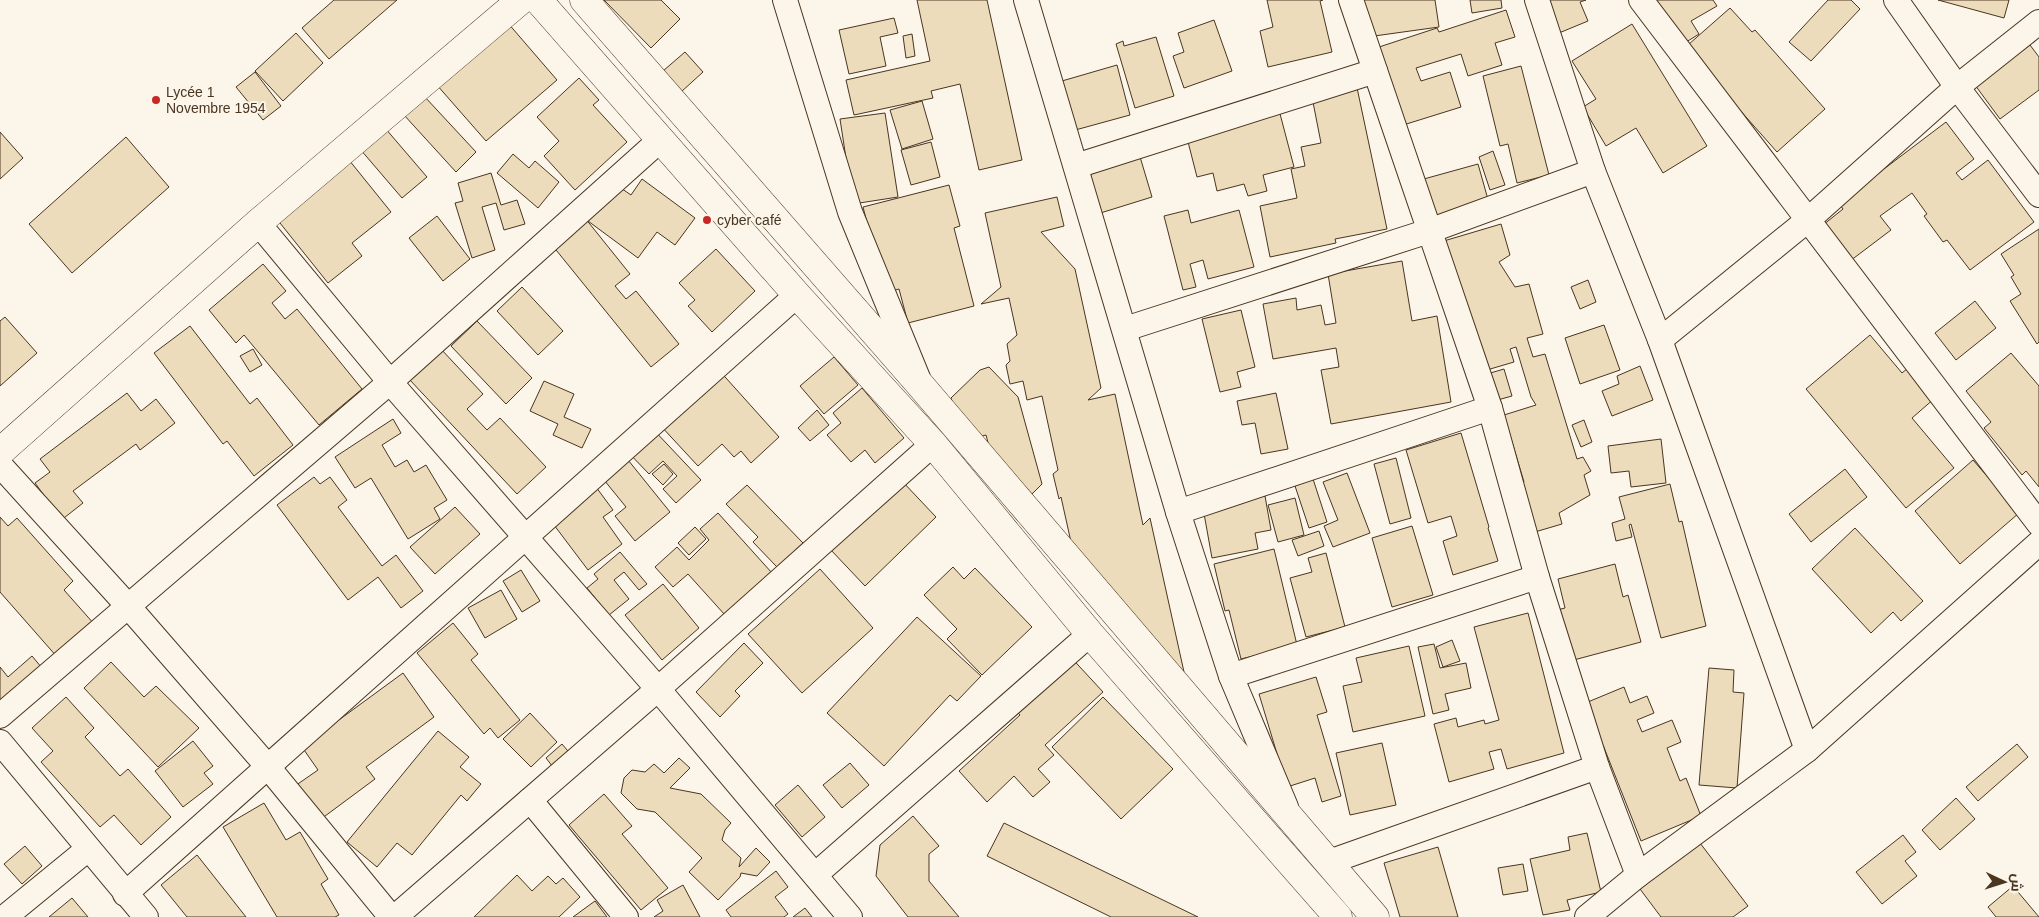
<svg xmlns="http://www.w3.org/2000/svg" width="2039" height="917" font-family="Arial,Cairo,sans-serif">
<rect width="100%" height="100%" fill="#fbf6e9"/>
<g fill="#ecdcbc" stroke="#4a3520">
<path d="M334,0H397L329,59L302,28Z"/>
<path d="M604,0H661L680,19L651,48Z"/>
<path d="M917,0H987L1022,160L979,170L960,84L931,91L933,98L854,115L846,80L930,61Z"/>
<path d="M1267,0H1323L1320,1L1332,52L1268,67L1260,31L1273,27Z"/>
<path d="M1362,0H1435L1439,27L1367,37Z"/>
<path d="M1470,0H1501L1502,8L1472,13Z"/>
<path d="M1545,0H1586L1580,2L1588,21L1559,33Z"/>
<path d="M1634,0H1713L1717,6L1691,21L1699,34L1667,54Z"/>
<path d="M1828,0H1851L1860,9L1811,61L1789,42Z"/>
<path d="M1938,0H2009L2004,18Z"/>
<path d="M1730,8L1752,32L1755,30L1825,109L1777,152L1738,108L1727,117L1672,59Z"/>
<path d="M1506,10L1515,37L1495,43L1502,65L1468,76L1461,54L1416,68L1421,81L1450,72L1461,107L1400,126L1376,48L1437,28L1439,32Z"/>
<path d="M894,18L898,33L880,37L886,66L849,74L839,30Z"/>
<path d="M1214,20L1232,71L1184,88L1173,56L1184,52L1178,33Z"/>
<path d="M507,22L557,80L486,141L436,84Z"/>
<path d="M1632,24L1707,146L1663,173L1636,128L1606,146L1583,107L1596,99L1572,61Z"/>
<path d="M296,33L323,63L283,101L255,71Z"/>
<path d="M912,34L915,56L906,58L903,36Z"/>
<path d="M1156,37L1174,96L1135,108L1116,44L1123,41L1124,46Z"/>
<path d="M2030,45L2039,57V90L2000,119L1975,85Z"/>
<path d="M685,52L703,72L681,92L663,71Z"/>
<path d="M1117,65L1130,115L1068,132L1055,83Z"/>
<path d="M1521,66L1549,175L1517,183L1508,144L1500,146L1483,76Z"/>
<path d="M255,72L281,106L263,120L236,87Z"/>
<path d="M579,78L599,100L593,105L627,142L575,190L544,156L559,141L537,117Z"/>
<path d="M1356,83L1387,229L1335,239L1336,243L1270,257L1260,206L1297,198L1291,169L1305,166L1301,147L1321,143L1312,97Z"/>
<path d="M424,96L476,152L456,172L404,115Z"/>
<path d="M922,101L933,139L902,149L890,110Z"/>
<path d="M1279,110L1294,167L1263,175L1267,191L1248,196L1244,184L1217,191L1213,173L1197,177L1186,134Z"/>
<path d="M885,113L898,197L853,204L840,119Z"/>
<path d="M1946,122L1974,159L1956,173L1962,180L1988,160L2034,222L1970,270L1947,240L1943,242L1924,216L1927,214L1912,193L1880,216L1891,230L1850,261L1823,225L1843,209L1839,203Z"/>
<path d="M385,128L427,177L402,198L360,149Z"/>
<path d="M0,132L23,158L0,179Z"/>
<path d="M126,137L169,187L72,273L29,224Z"/>
<path d="M931,142L940,177L911,185L901,150Z"/>
<path d="M1138,150L1152,197L1094,215L1080,168Z"/>
<path d="M1493,151L1505,185L1490,190L1479,157Z"/>
<path d="M513,154L529,168L535,161L559,182L538,208L497,173Z"/>
<path d="M349,160L391,212L352,243L362,256L328,283L276,218Z"/>
<path d="M1478,164L1489,203L1424,222L1413,182Z"/>
<path d="M491,173L501,205L517,200L525,224L504,230L496,203L482,207L495,250L472,258L455,203L463,201L458,183Z"/>
<path d="M642,179L695,218L675,245L657,232L638,258L588,221L615,184L631,195Z"/>
<path d="M949,185L960,226L954,228L974,306L908,323L899,289L885,293L863,207Z"/>
<path d="M1057,197L1064,226L1041,232L1075,269L1101,388L1088,400L1115,394L1143,525L1150,518L1184,672L1172,674L1073,551L1061,497L1059,499L1053,474L1058,470L1042,396L1027,400L1023,381L1010,384L1006,365L1010,361L1007,344L1017,335L1009,298L981,304L1001,287L985,213Z"/>
<path d="M1188,210L1191,223L1239,210L1254,267L1208,279L1203,260L1190,264L1196,287L1183,290L1164,216Z"/>
<path d="M437,216L470,259L443,281L409,238Z"/>
<path d="M585,218L630,274L615,286L626,299L636,291L679,344L651,367L552,245Z"/>
<path d="M1501,224L1510,255L1499,262L1515,287L1529,284L1543,334L1527,338L1533,357L1545,354L1577,459L1583,457L1591,471L1584,475L1590,495L1559,513L1562,524L1528,534L1514,488L1524,482L1504,415L1536,405L1531,397L1516,347L1510,349L1514,362L1480,372L1437,243Z"/>
<path d="M2039,229V342L2037,344L2010,301L2021,294L2011,277L2014,275L2001,254Z"/>
<path d="M716,249L755,291L712,332L688,306L695,300L679,283Z"/>
<path d="M1402,261L1412,321L1437,316L1451,402L1331,424L1321,370L1339,367L1336,348L1273,359L1263,304L1296,298L1297,310L1321,305L1325,325L1336,323L1328,274Z"/>
<path d="M263,264L286,291L272,303L285,319L297,309L362,389L319,425L244,335L236,343L209,310Z"/>
<path d="M1588,280L1596,302L1580,309L1571,287Z"/>
<path d="M522,287L563,331L538,355L497,311Z"/>
<path d="M1975,301L1996,328L1956,360L1935,333Z"/>
<path d="M1241,310L1255,367L1237,372L1241,387L1220,392L1202,319Z"/>
<path d="M5,317L37,353L0,386V321Z"/>
<path d="M477,321L532,378L506,404L451,346Z"/>
<path d="M1604,325L1620,370L1580,384L1565,338Z"/>
<path d="M190,326L250,404L257,398L293,445L254,476L227,441L223,444L154,353Z"/>
<path d="M1870,335L1902,373L1909,367L1935,398L1912,418L1954,468L1906,508L1806,389Z"/>
<path d="M440,348L483,394L467,409L487,430L500,418L546,467L517,494L408,378Z"/>
<path d="M253,349L262,365L250,372L240,356Z"/>
<path d="M2011,353L2039,386V487L2026,471L2022,475L1984,428L1991,422L1966,391Z"/>
<path d="M834,357L858,385L824,414L800,386Z"/>
<path d="M1640,366L1653,400L1612,416L1602,391L1619,384L1617,376Z"/>
<path d="M989,367L1018,397L1042,484L1032,494L990,450L986,435L975,438L953,404L951,398L980,370Z"/>
<path d="M717,368L779,437L751,463L741,451L734,457L722,444L698,466L659,424Z"/>
<path d="M1504,369L1512,396L1494,401L1487,374Z"/>
<path d="M544,381L574,394L564,417L591,429L582,448L553,435L558,424L530,411Z"/>
<path d="M862,388L904,438L875,463L865,450L851,462L827,435L841,423L833,413Z"/>
<path d="M127,393L141,411L156,399L175,423L140,450L136,444L73,491L83,503L55,525L39,503L46,498L35,483L50,472L40,459Z"/>
<path d="M1276,393L1288,449L1261,454L1255,423L1242,425L1237,401Z"/>
<path d="M817,410L829,425L810,441L798,428Z"/>
<path d="M393,419L401,433L382,445L395,467L407,460L414,472L426,465L447,500L434,508L440,519L408,539L371,478L355,488L335,457Z"/>
<path d="M1584,420L1592,442L1581,447L1572,425Z"/>
<path d="M651,427L701,480L676,503L663,489L677,476L663,461L649,474L626,450Z"/>
<path d="M1461,433L1489,527L1488,528L1498,561L1453,575L1443,541L1457,536L1451,516L1428,523L1406,450Z"/>
<path d="M1661,439L1666,483L1631,487L1629,471L1611,473L1608,446Z"/>
<path d="M624,455L670,512L635,541L615,516L626,507L600,475Z"/>
<path d="M1396,458L1411,518L1390,524L1374,464Z"/>
<path d="M1973,460L2019,513L1960,564L1915,511Z"/>
<path d="M664,464L673,474L663,485L652,474Z"/>
<path d="M1845,469L1867,497L1811,542L1789,514Z"/>
<path d="M1347,473L1370,533L1333,547L1324,526L1338,520L1323,482Z"/>
<path d="M314,477L320,484L330,477L347,500L338,507L382,566L396,555L423,591L401,608L378,577L348,600L277,505Z"/>
<path d="M1313,479L1327,522L1309,528L1295,486Z"/>
<path d="M901,480L936,517L865,586L830,549Z"/>
<path d="M1670,484L1679,522L1682,521L1706,626L1661,638L1631,524L1629,525L1632,537L1616,541L1612,523L1625,519L1619,497Z"/>
<path d="M747,485L803,543L777,567L753,542L758,537L726,504Z"/>
<path d="M596,487L613,510L603,517L622,544L588,570L551,521Z"/>
<path d="M1265,496L1271,530L1255,533L1258,549L1212,558L1203,508Z"/>
<path d="M1295,498L1304,535L1278,542L1268,505Z"/>
<path d="M455,507L480,534L435,574L410,547Z"/>
<path d="M718,513L772,573L725,615L688,574L673,587L655,567L677,547L689,560L709,540L700,529Z"/>
<path d="M0,517L8,526L17,518L73,581L64,590L95,625L58,658L0,592Z"/>
<path d="M1412,526L1433,595L1392,607L1372,538Z"/>
<path d="M695,527L706,539L689,555L678,543Z"/>
<path d="M1855,528L1923,601L1901,621L1893,612L1871,633L1812,569Z"/>
<path d="M1319,531L1324,546L1298,556L1292,540Z"/>
<path d="M1274,549L1297,645L1241,659L1229,610L1225,611L1214,564Z"/>
<path d="M620,552L647,584L639,590L624,572L614,580L629,599L609,615L587,588L598,579L594,574Z"/>
<path d="M1326,553L1345,627L1306,637L1290,578L1312,572L1308,558Z"/>
<path d="M1615,564L1623,597L1628,595L1641,642L1570,661L1557,610L1565,608L1558,579Z"/>
<path d="M953,567L964,579L975,568L1032,627L982,675L947,639L957,629L924,595Z"/>
<path d="M820,569L873,628L802,693L748,634Z"/>
<path d="M521,570L540,601L522,612L503,581Z"/>
<path d="M663,584L699,628L662,660L625,615Z"/>
<path d="M501,590L517,619L485,638L468,608Z"/>
<path d="M1528,613L1564,753L1507,769L1501,749L1489,752L1494,769L1449,782L1434,724L1456,718L1458,727L1484,720L1485,724L1499,720L1474,627Z"/>
<path d="M917,617L981,676L957,701L950,695L884,766L827,713Z"/>
<path d="M453,623L478,654L471,660L520,720L498,738L490,728L484,734L417,653Z"/>
<path d="M1452,640L1460,661L1443,667L1436,647Z"/>
<path d="M744,643L763,663L735,691L740,696L720,717L696,692Z"/>
<path d="M1434,644L1440,668L1466,663L1471,688L1445,694L1449,710L1433,714L1418,647Z"/>
<path d="M1409,646L1425,716L1353,732L1343,686L1362,682L1356,658Z"/>
<path d="M1067,653L1103,692L1045,745L1054,755L1038,769L1050,782L1033,797L1014,776L987,802L959,771L1020,715L1010,705Z"/>
<path d="M32,656L42,668L0,703V667L8,677Z"/>
<path d="M111,662L144,697L156,686L199,728L158,767L84,688Z"/>
<path d="M1709,668L1734,670L1733,692L1744,693L1737,788L1699,785Z"/>
<path d="M403,673L434,717L366,767L375,779L317,822L292,788L318,770L302,747Z"/>
<path d="M1316,677L1327,712L1317,715L1341,796L1322,802L1315,778L1287,787L1259,694Z"/>
<path d="M1624,687L1630,703L1647,696L1654,713L1637,720L1642,732L1672,720L1681,742L1667,748L1680,781L1686,778L1701,816L1641,841L1603,745L1600,746L1583,704Z"/>
<path d="M66,697L94,728L85,737L120,776L128,769L171,817L141,845L114,815L100,827L41,762L53,751L32,728Z"/>
<path d="M1103,697L1173,769L1121,819L1052,747Z"/>
<path d="M530,713L557,742L531,767L503,739Z"/>
<path d="M438,731L469,757L460,767L481,784L467,801L461,795L412,855L397,843L377,867L347,842Z"/>
<path d="M193,741L213,766L204,773L213,784L183,807L155,771Z"/>
<path d="M1382,743L1396,805L1350,815L1336,753Z"/>
<path d="M562,744L573,757L556,771L546,758Z"/>
<path d="M2017,744L2028,757L1978,801L1966,787Z"/>
<path d="M679,758L690,768L670,788L701,794L731,823L725,830L722,840L741,858L739,867L756,848L770,862L757,876L741,873L740,877L718,900L689,872L702,858L655,812L637,809L621,793L624,778L632,770L645,772L654,764L664,773Z"/>
<path d="M850,763L869,785L842,808L823,785Z"/>
<path d="M798,785L825,817L802,837L775,805Z"/>
<path d="M604,794L632,826L622,834L668,888L641,910L569,825Z"/>
<path d="M1956,798L1975,819L1940,850L1922,830Z"/>
<path d="M264,803L286,840L300,832L328,879L321,884L339,915L335,917H277L223,827Z"/>
<path d="M913,816L939,846L929,854V881L959,917H908L876,876L880,845Z"/>
<path d="M1004,823L1198,917H1111L987,856Z"/>
<path d="M1587,833L1601,892L1567,900L1570,910L1543,915L1530,859L1570,850L1568,837Z"/>
<path d="M1903,835L1916,852L1905,861L1917,876L1882,904L1856,872Z"/>
<path d="M1700,843L1748,906L1733,917H1661L1640,889Z"/>
<path d="M25,846L42,866L22,884L4,864Z"/>
<path d="M1438,847L1458,917H1400L1384,863Z"/>
<path d="M197,855L246,917H187L161,885Z"/>
<path d="M1523,864L1528,891L1503,895L1498,868Z"/>
<path d="M776,871L788,887L775,897L788,914L784,917H731L726,910Z"/>
<path d="M517,875L532,891L548,876L556,884L563,878L580,897L559,917H474Z"/>
<path d="M683,885L700,917H654L663,911L657,900Z"/>
<path d="M2013,886L2039,917H1996L1988,907Z"/>
<path d="M72,898L88,917H49Z"/>
<path d="M595,901L607,917H573Z"/>
<path d="M805,908L812,917H793Z"/>
</g>
<g fill="none" stroke-linecap="round" stroke-linejoin="round">
<g stroke="#4a3520" stroke-width="26">
<g id="street">
<path d="M785,0L850,212L918,378"/>
<path d="M1026,0L1178,512L1231,676L1286,807"/>
<path d="M1351,0L1490,408L1537,577L1597,767L1638,875"/>
<path d="M1641,0L2039,524"/>
<path d="M1896,0L1957,87L2039,195"/>
<path d="M1076,166L1375,71"/>
<path d="M1593,171L1660,340L1807,750"/>
<path d="M258,223L390,382L658,689L850,917"/>
<path d="M1125,329L1429,231L1593,171L1537,0"/>
<path d="M1660,340L1809,219L1957,87L2039,22"/>
<path d="M0,465L128,606L268,767L391,917"/>
<path d="M1178,512L1490,408"/>
<path d="M1231,676L1537,577"/>
<path d="M0,716L390,382L660,140"/>
<path d="M0,742L146,917"/>
<path d="M530,800L626,917"/>
<path d="M1329,862L1597,767"/>
<path d="M815,875L1090,634"/>
<path d="M125,894L797,295"/>
<path d="M5,917L88,849"/>
<path d="M395,917L658,689L933,444"/>
<path d="M1587,917L1638,875L1807,750L2039,543"/>
</g>
</g>
<g stroke="#4a3520" stroke-width="29">
<path id="secondary" d="M0,452L258,223L521,0"/>
</g>
<g stroke="#4a3520" stroke-width="29">
<g id="primary">
<path d="M538,0L797,295L933,444L1090,634L1338,917"/>
<path d="M584,0L922,387L1375,917"/>
</g>
</g>
<use href="#street" stroke="#fbf6e9" stroke-width="24"/>
<use href="#secondary" stroke="#fbf6e9" stroke-width="28"/>
<use href="#primary" stroke="#fbf6e9" stroke-width="28"/>
</g>
<g fill="#c62828" stroke="#fbf6e9" stroke-width="2">
<circle cx="156" cy="100" r="5"/>
<circle cx="707" cy="220" r="5"/>
</g>
<g text-anchor="middle" dominant-baseline="central" stroke-width="4" stroke-linejoin="round" paint-order="stroke">
<g font-size="14" fill="#4a3520" stroke="#fbf6e9" text-anchor="start">
<text x="166" y="92">Lycée 1<tspan x="166" dy="16">Novembre 1954</tspan></text>
<text x="717" y="220">cyber café</text>
</g>
</g>
<g transform="translate(2004 882) rotate(94)" stroke="#fbf6e9" stroke-width="4" paint-order="stroke">
<path d="M0-4L9 19L0 12L-9 19Z" fill="#4a3520"/>
<text y="-8" font-size="14" font-weight="bold" text-anchor="middle" fill="#4a3520">ش</text>
</g>
</svg>
